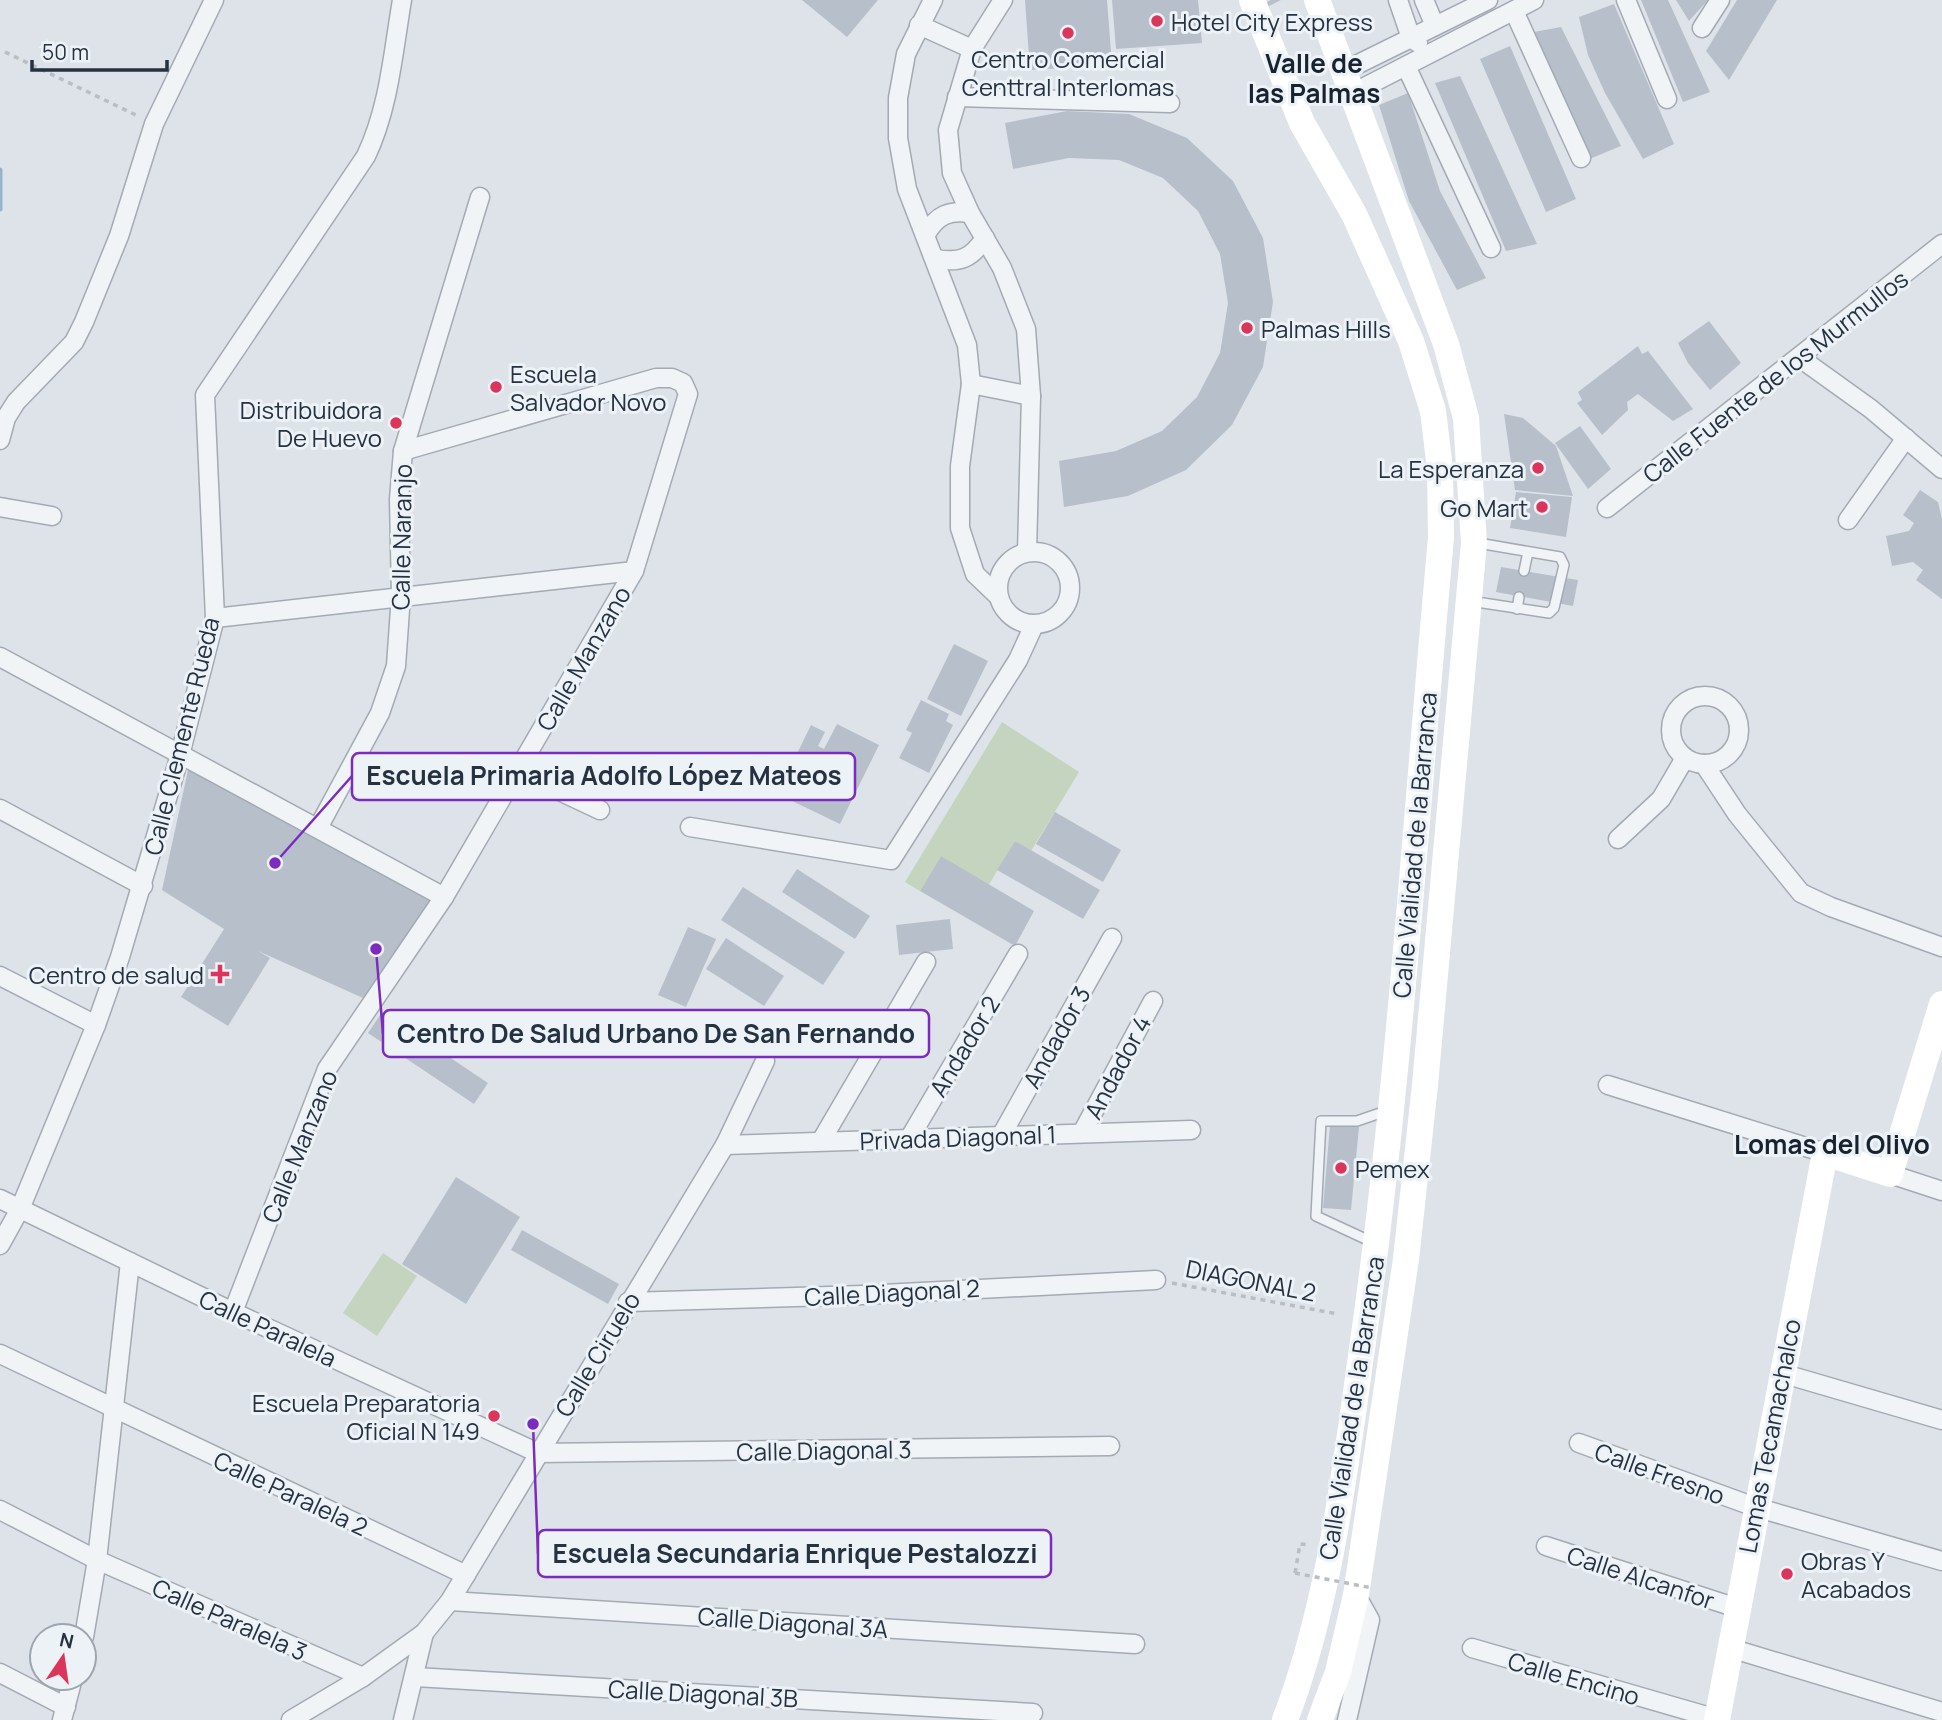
<svg xmlns="http://www.w3.org/2000/svg" width="1942" height="1720" font-family="Manrope,sans-serif">
<rect width="100%" height="100%" fill="#dee3e9"/>
<g fill="#c5d4be">
<path d="M1002,722L1079,772L1031,851L1015,841L988,886L941,856L920,891L905,882Z"/>
<path d="M383,1253L417,1276L377,1336L343,1313Z"/>
</g>
<g fill="none" stroke-linecap="round" stroke-linejoin="round">
<path stroke="#95b5cd" stroke-width="5" d="M0,170V209"/>
</g>
<g fill="#b7c0ca">
<path d="M802,0H878L847,37Z"/>
<path d="M1025,0H1107L1112,65L1030,70Z"/>
<path d="M1112,0H1198L1202,43L1116,49Z"/>
<path d="M1641,0H1668L1710,92L1683,102Z"/>
<path d="M1676,0H1708L1689,21Z"/>
<path d="M1737,0H1777L1729,80L1706,51Z"/>
<path d="M1614,4L1674,144L1643,159L1605,93L1588,55L1579,17Z"/>
<path d="M1561,27L1621,146L1587,160L1534,32Z"/>
<path d="M1510,46L1576,199L1546,212L1480,59Z"/>
<path d="M1460,76L1537,244L1506,251L1435,83Z"/>
<path d="M1408,93L1440,191L1486,278L1457,290L1409,201L1379,105Z"/>
<path d="M1067,111L1129,114L1187,138L1233,181L1263,238L1273,302L1263,367L1232,425L1186,470L1128,496L1064,507L1059,461L1116,451L1162,431L1197,397L1220,353L1228,303L1220,254L1198,211L1163,178L1119,160L1069,158L1013,169L1005,123Z"/>
<path d="M1709,321L1741,363L1710,390L1688,363L1678,343Z"/>
<path d="M1638,346L1642,354L1648,351L1693,409L1673,421L1638,394L1627,402L1628,410L1602,435L1577,403L1582,400L1578,392Z"/>
<path d="M1504,414L1523,418L1556,446L1573,496L1515,490Z"/>
<path d="M1580,426L1611,469L1588,489L1555,443Z"/>
<path d="M1920,490L1938,502L1942,519V599L1916,580L1923,570L1913,562L1892,566L1886,536L1909,531L1914,523L1903,515Z"/>
<path d="M1516,492L1572,497L1566,537L1510,528Z"/>
<path d="M1501,567L1578,580L1573,606L1496,592Z"/>
<path d="M954,644L988,661L961,716L927,699Z"/>
<path d="M921,700L949,714L946,721L953,725L929,773L899,758L912,733L906,730Z"/>
<path d="M837,724L879,745L840,824L788,799L802,771L791,766L811,725L825,732L818,746L824,749Z"/>
<path d="M188,770L333,837L444,897L372,1002L258,951L270,958L228,1026L181,997L224,929L162,890Z"/>
<path d="M1055,812L1121,850L1103,882L1036,844Z"/>
<path d="M1015,841L1100,890L1083,919L997,870Z"/>
<path d="M941,856L1034,911L1015,946L920,891Z"/>
<path d="M797,869L870,916L855,939L782,892Z"/>
<path d="M743,887L845,952L823,985L721,920Z"/>
<path d="M950,919L953,949L899,955L896,925Z"/>
<path d="M688,927L716,939L686,1007L658,995Z"/>
<path d="M726,938L784,976L764,1006L706,969Z"/>
<path d="M382,1012L488,1083L474,1104L368,1033Z"/>
<path d="M1330,1125L1359,1127L1351,1210L1323,1208Z"/>
<path d="M456,1177L520,1217L466,1304L402,1264Z"/>
<path d="M522,1230L619,1284L608,1304L511,1250Z"/>
</g>
<g fill="none" stroke-linecap="round" stroke-linejoin="round">
<path stroke="#b9c0c8" stroke-width="26" stroke-dasharray="26 13" stroke-linecap="butt" d="M1271,0L1273,4"/>
<g stroke="#a3aab4" stroke-width="12">
<g id="service">
<path d="M1524,571L1528,552"/>
<path d="M1470,601L1549,613L1554,608L1564,565L1560,557L1478,543"/>
<path d="M1517,609L1519,597"/>
<path d="M1372,1242L1316,1216L1321,1121H1357L1386,1111"/>
</g>
</g>
<g stroke="#a3aab4" stroke-width="21">
<g id="minor">
<path d="M933,0L906,54L898,98V138L907,189L967,345L971,384L960,466V528L975,574L998,596"/>
<path d="M1003,0L972,49L948,130L952,173L970,213L1002,268L1026,329L1031,396L1027,552"/>
<path d="M1398,0L1411,38L1418,43"/>
<path d="M1424,0L1435,26"/>
<path d="M1626,0L1667,99"/>
<path d="M1514,11L1581,158"/>
<path d="M919,25L972,49"/>
<path d="M1702,28L1720,0"/>
<path d="M1406,66L1491,248"/>
<path d="M1344,71L1488,0"/>
<path d="M1353,93L1534,0"/>
<path d="M957,97L1170,103"/>
<path d="M926,234C937,215 949,210 970,213"/>
<path d="M936,259C960,263 971,259 985,238"/>
<path d="M1800,358L1871,409L1942,469"/>
<path d="M971,384L1031,396"/>
<path d="M0,440L6,418L16,402L74,342L84,322L119,236L154,124L214,0"/>
<path d="M0,507L52,516"/>
<path d="M1607,508L1942,244"/>
<path d="M1848,520L1906,438"/>
<circle cx="1034" cy="588" r="36"/>
<path d="M215,618L634,571"/>
<path d="M0,657L444,897"/>
<circle cx="1705" cy="730" r="34"/>
<path d="M1704,764L1737,814L1801,893L1831,907L1942,947"/>
<path d="M517,771L600,810"/>
<path d="M0,809L143,886"/>
<path d="M690,827L891,860L1018,660L1034,625"/>
<path d="M318,828L380,713L396,666L401,595L399,499L403,451L480,197"/>
<path d="M1618,839L1661,799L1685,758"/>
<path d="M0,976L96,1025"/>
<path d="M1608,1085L1825,1153"/>
<path d="M1082,1133L1153,1001"/>
<path d="M1001,1136L1112,938"/>
<path d="M909,1139L1018,954"/>
<path d="M821,1141L926,962"/>
<path d="M725,1145L1191,1130"/>
<path d="M1890,1174L1942,1191"/>
<path d="M0,1199L233,1312L538,1453L1110,1446"/>
<path d="M0,1245L20,1209L96,1025L120,957L180,755L215,618L205,395L366,156C389,108 393,53 402,0"/>
<path d="M628,1302L863,1295L1156,1280"/>
<path d="M233,1312L327,1069L444,897L634,571L688,394L683,383L672,378H656L403,451"/>
<path d="M0,1354L466,1575"/>
<path d="M1781,1373L1942,1420"/>
<path d="M1579,1443L1755,1507L1942,1561"/>
<path d="M0,1510L97,1560L363,1677"/>
<path d="M1546,1546L1737,1608"/>
<path d="M450,1601L1135,1644"/>
<path d="M84,1637L97,1560L130,1262"/>
<path d="M1472,1648L1717,1719"/>
<path d="M1730,1648L1942,1712"/>
<path d="M0,1673L66,1707"/>
<path d="M415,1677L1033,1713"/>
<path d="M62,1720L73,1678"/>
<path d="M291,1720L363,1677L424,1633L450,1601L725,1145L765,1061"/>
<path d="M403,1720L424,1633"/>
<path d="M1347,1720L1370,1620L1356,1595"/>
</g>
</g>
<g stroke="#b8bec4" stroke-width="3.5" stroke-dasharray="5 5" stroke-linecap="butt">
<path d="M5,52L140,117"/>
<path d="M1172,1283L1338,1314"/>
<path d="M1295,1573L1300,1544L1310,1545"/>
</g>
<use href="#service" stroke="#f1f4f7" stroke-width="9"/>
<use href="#minor" stroke="#f1f4f7" stroke-width="18"/>
<g stroke="#fff" stroke-width="26">
<path d="M1252,0L1302,123L1354,214L1411,341L1433,411L1440,469L1441,538C1416,811 1400,1085 1361,1356C1344,1478 1329,1605 1285,1720"/>
<path d="M1317,0L1446,344L1466,418L1474,543L1425,1085L1406,1259L1356,1595L1338,1672L1320,1720"/>
<path d="M1717,1720L1825,1153L1890,1174L1942,1004"/>
</g>
<path stroke="#b8bec4" stroke-width="3.5" stroke-dasharray="5 5" stroke-linecap="butt" d="M1295,1573L1372,1588"/>
</g>
<g fill="#dc355c" stroke="#edf2f7" stroke-width="2.5">
<circle cx="1157" cy="21" r="7"/>
<circle cx="1068" cy="33" r="7"/>
<circle cx="1247" cy="328" r="7"/>
<circle cx="496" cy="387" r="7"/>
<circle cx="396" cy="423" r="7"/>
<circle cx="1538" cy="468" r="7"/>
<circle cx="1542" cy="507" r="7"/>
<path d="M216.5 963.5h7v7h7v7h-7v7h-7v-7h-7v-7h7z"/>
<circle cx="1341" cy="1168" r="7"/>
<circle cx="494" cy="1416" r="7"/>
<circle cx="1787" cy="1574" r="7"/>
</g>
<g text-anchor="middle" dominant-baseline="central" stroke-width="6" stroke-linejoin="round" paint-order="stroke">
<g font-size="24" fill="#253242" stroke="#edf2f7" text-anchor="start">
<text x="1171" y="21">Hotel City Express</text>
<text x="1068" y="58" text-anchor="middle">Centro Comercial<tspan x="1068" dy="28">Centtral Interlomas</tspan></text>
<text x="1261" y="328">Palmas Hills</text>
<text x="510" y="373">Escuela<tspan x="510" dy="28">Salvador Novo</tspan></text>
<text x="382" y="409" text-anchor="end">Distribuidora<tspan x="382" dy="28">De Huevo</tspan></text>
<text x="1524" y="468" text-anchor="end">La Esperanza</text>
<text x="1528" y="507" text-anchor="end">Go Mart</text>
<text x="204" y="974" text-anchor="end">Centro de salud</text>
<text x="1355" y="1168">Pemex</text>
<text x="480" y="1402" text-anchor="end">Escuela Preparatoria<tspan x="480" dy="28">Oficial N 149</tspan></text>
<text x="1801" y="1560">Obras Y<tspan x="1801" dy="28">Acabados</tspan></text>
</g>
<g font-size="24" fill="#253242" stroke="#edf2f7">
<text transform="translate(1775 376) rotate(-38)">Calle Fuente de los Murmullos</text>
<text transform="translate(401 537) rotate(-89)">Calle Naranjo</text>
<text transform="translate(583 658) rotate(-60)">Calle Manzano</text>
<text transform="translate(181 736) rotate(-76)">Calle Clemente Rueda</text>
<text transform="translate(1414 845) rotate(-85)">Calle Vialidad de la Barranca</text>
<text transform="translate(1056 1037) rotate(-61)">Andador 3</text>
<text transform="translate(964 1046) rotate(-59)">Andador 2</text>
<text transform="translate(1117 1067) rotate(-62)">Andador 4</text>
<text transform="translate(958 1137) rotate(-2)">Privada Diagonal 1</text>
<text transform="translate(299 1146) rotate(-68)">Calle Manzano</text>
<text transform="translate(1251 1280) rotate(11)">DIAGONAL 2</text>
<text transform="translate(892 1292) rotate(-3)">Calle Diagonal 2</text>
<text transform="translate(268 1328) rotate(25)">Calle Paralela</text>
<text transform="translate(597 1354) rotate(-59)">Calle Ciruelo</text>
<text transform="translate(1351 1408) rotate(-81)">Calle Vialidad de la Barranca</text>
<text transform="translate(1769 1436) rotate(-79)">Lomas Tecamachalco</text>
<text transform="translate(824 1450) rotate(-1)">Calle Diagonal 3</text>
<text transform="translate(1660 1473) rotate(20)">Calle Fresno</text>
<text transform="translate(291 1493) rotate(25)">Calle Paralela 2</text>
<text transform="translate(1641 1577) rotate(18)">Calle Alcanfor</text>
<text transform="translate(230 1619) rotate(24)">Calle Paralela 3</text>
<text transform="translate(793 1622) rotate(4)">Calle Diagonal 3A</text>
<text transform="translate(1574 1678) rotate(16)">Calle Encino</text>
<text transform="translate(703 1693) rotate(3)">Calle Diagonal 3B</text>
</g>
<g font-size="26" font-weight="bold" fill="#182332" stroke="#edf2f7">
<text x="1314" y="63">Valle de<tspan x="1314" dy="30">las Palmas</tspan></text>
<text x="1832" y="1144">Lomas del Olivo</text>
</g>
</g>
<path fill="none" stroke="#7b2cbf" stroke-width="2.5" d="M275 863L352 776M376 949L383 1034M533 1424L538 1554"/>
<g fill="#7b2cbf" stroke="#edf2f7" stroke-width="2.5">
<circle cx="275" cy="863" r="7"/>
<circle cx="376" cy="949" r="7"/>
<circle cx="533" cy="1424" r="7"/>
</g>
<g fill="#edf2f7" stroke="#7b2cbf" stroke-width="2.5">
<rect x="352" y="753" width="503" height="47" rx="7"/>
<rect x="383" y="1010" width="546" height="47" rx="7"/>
<rect x="538" y="1530" width="513" height="47" rx="7"/>
</g>
<g font-size="26" text-anchor="middle" font-weight="bold" fill="#253242">
<text x="604" y="785">Escuela Primaria Adolfo López Mateos</text>
<text x="656" y="1043">Centro De Salud Urbano De San Fernando</text>
<text x="795" y="1563">Escuela Secundaria Enrique Pestalozzi</text>
</g>
<g transform="translate(63 1657) rotate(13)"><circle r="33" fill="#edf2f7" stroke="#9da5af" stroke-width="2"/>
<path d="M0-5L12 26L0 18L-12 26Z" fill="#dc355c"/>
<text y="-10" font-size="19" font-weight="bold" text-anchor="middle" fill="#253242">N</text>
</g>
<path d="M32 60v10h135v-10" fill="none" stroke="#253242" stroke-width="3.5"/>
<text x="42" y="60" font-size="21" fill="#253242" stroke="#edf2f7" stroke-width="5" paint-order="stroke">50 m</text>
</svg>
